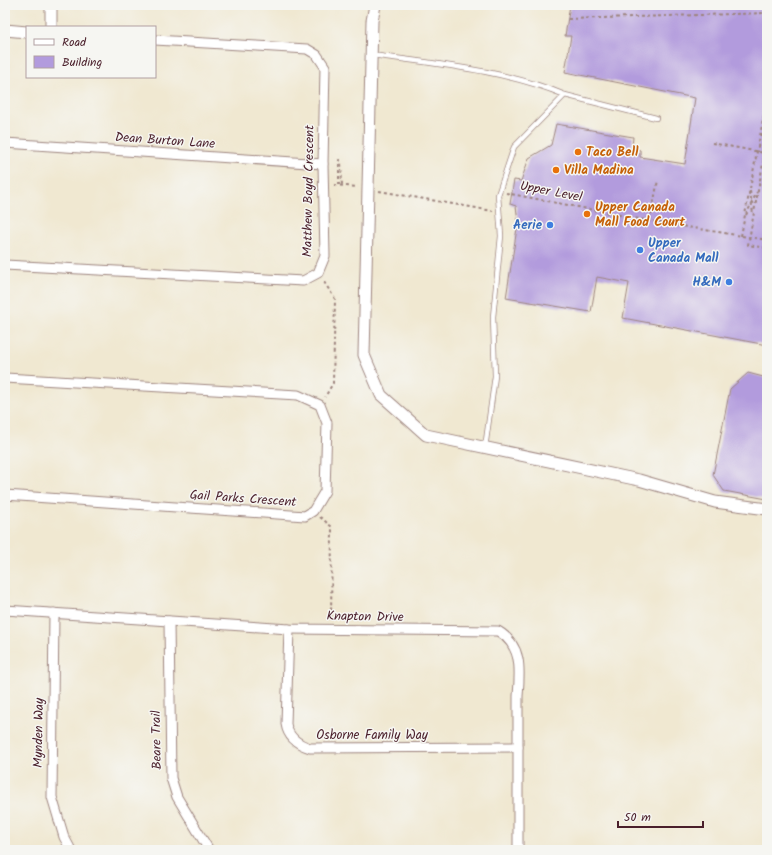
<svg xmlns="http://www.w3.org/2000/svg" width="772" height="855" font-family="Kalam,sans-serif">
<rect width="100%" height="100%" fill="#f6f6f2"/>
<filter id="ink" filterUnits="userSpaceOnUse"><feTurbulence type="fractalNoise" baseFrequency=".025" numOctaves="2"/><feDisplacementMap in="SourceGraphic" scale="8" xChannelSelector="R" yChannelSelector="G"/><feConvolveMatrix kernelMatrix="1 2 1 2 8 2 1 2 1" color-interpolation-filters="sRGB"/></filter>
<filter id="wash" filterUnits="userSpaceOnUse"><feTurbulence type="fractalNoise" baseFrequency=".012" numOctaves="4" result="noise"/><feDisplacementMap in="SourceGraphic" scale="16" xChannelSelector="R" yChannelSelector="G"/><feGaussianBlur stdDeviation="0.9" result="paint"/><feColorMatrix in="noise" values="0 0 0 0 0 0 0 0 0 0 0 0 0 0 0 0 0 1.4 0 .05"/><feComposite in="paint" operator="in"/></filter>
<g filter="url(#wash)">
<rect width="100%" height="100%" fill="#f0e8d1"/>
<g id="blocks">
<g fill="#b29bdd">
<path d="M570,5H767V345L623,318L629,283L597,277L591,312L506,298L518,222L516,206L510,204L514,180L521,181L529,158L551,145L556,124L633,137L632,148L640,150V157L685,164L695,98L565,72L571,36H565Z"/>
<path d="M748,373L767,378V499L724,491L713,475L730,389Z"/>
</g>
</g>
</g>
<g filter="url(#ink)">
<use href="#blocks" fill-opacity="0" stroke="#9d847e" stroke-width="1"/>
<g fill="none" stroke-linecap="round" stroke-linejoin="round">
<g stroke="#9d847e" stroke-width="6">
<g id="service">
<path d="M372,55C436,64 505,70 565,95L514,147L498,195L501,236L493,317L495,376L485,448"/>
<path d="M565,95L656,118"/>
</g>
</g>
<g stroke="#9d847e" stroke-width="11">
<g id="minor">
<path d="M5,143L323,164"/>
<path d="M5,265L303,281L318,273L325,256L323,164L325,67L317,55L307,49L155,40"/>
<path d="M5,378L298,395L320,405L327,423L325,491L313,511L305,516L5,495"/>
<path d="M5,610L289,629L498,631C523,646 520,671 518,696V850"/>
<path d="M54,613L52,797L64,837L71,850"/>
<path d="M169,621L171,778L177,797L209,850"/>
<path d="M289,629L286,724C288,737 297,744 310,748L518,747"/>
</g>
</g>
<g stroke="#9d847e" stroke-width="13">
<g id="tertiary">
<path d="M51,5V27"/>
<path d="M375,5L372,21L364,355L381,395L426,435L639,480L715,502L767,509"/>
<path d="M5,30L27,32"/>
</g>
</g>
<g stroke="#9d847e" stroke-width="2" stroke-dasharray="3 3" stroke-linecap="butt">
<path d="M568,19L767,13"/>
<path d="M765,114L767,138"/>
<path d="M761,136L766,126"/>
<path d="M767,142L748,245L767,248"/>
<path d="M712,143L765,153"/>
<path d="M334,185L357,187"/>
<path d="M339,185V160L341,161L342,185"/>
<path d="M379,191L493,211"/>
<path d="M750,191L753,214"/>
<path d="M506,193L650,221L767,240"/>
<path d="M746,215L757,192"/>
<path d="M650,221L658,180"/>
<path d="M741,236L767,99"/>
<path d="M324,282L335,299L333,383L325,397"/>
<path d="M320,517L332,527L331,620"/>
</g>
<use href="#service" stroke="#fff" stroke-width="4.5"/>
<use href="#minor" stroke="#fff" stroke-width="9"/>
<use href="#tertiary" stroke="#fff" stroke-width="11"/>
</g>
</g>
<g fill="#e8710a" stroke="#f6f6f2" stroke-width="1.5">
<circle cx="578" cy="152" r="4"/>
<circle cx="556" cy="170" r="4"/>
<circle cx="587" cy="214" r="4"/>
</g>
<g fill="#3f7fe0" stroke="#f6f6f2" stroke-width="1.5">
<circle cx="550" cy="225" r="4"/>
<circle cx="640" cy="250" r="4"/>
<circle cx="729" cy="282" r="4"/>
</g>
<g text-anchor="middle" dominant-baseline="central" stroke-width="3" stroke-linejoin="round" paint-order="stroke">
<g font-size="13" fill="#4a1f2b" stroke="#f6f6f2">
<text transform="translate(165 141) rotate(4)">Dean Burton Lane</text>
<text transform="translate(309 191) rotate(-89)">Matthew Boyd Crescent</text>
<text transform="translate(551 192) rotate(11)">Upper Level</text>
<text transform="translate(243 499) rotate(4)">Gail Parks Crescent</text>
<text transform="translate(365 617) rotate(1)">Knapton Drive</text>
<text transform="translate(39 733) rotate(-89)">Mynden Way</text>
<text x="372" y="735">Osborne Family Way</text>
<text transform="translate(157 740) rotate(-91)">Beare Trail</text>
</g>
<g font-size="13" font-weight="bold" fill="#c56008" stroke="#f6f6f2" text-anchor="start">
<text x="586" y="152">Taco Bell</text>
<text x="564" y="170">Villa Madina</text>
<text x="595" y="207">Upper Canada<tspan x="595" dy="15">Mall Food Court</tspan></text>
</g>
<g font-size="13" font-weight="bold" fill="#366cbe" stroke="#f6f6f2" text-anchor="end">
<text x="542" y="225">Aerie</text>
<text x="648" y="243" text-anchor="start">Upper<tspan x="648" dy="15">Canada Mall</tspan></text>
<text x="721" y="282">H&amp;M</text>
</g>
</g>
<rect width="772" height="855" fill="none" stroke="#f6f6f2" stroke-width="20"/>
<rect x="26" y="26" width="130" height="52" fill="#f6f6f2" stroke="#b1a0a2"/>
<rect x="34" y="39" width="20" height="6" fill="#ffffff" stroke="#b1a0a2"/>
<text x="62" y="46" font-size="12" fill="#4a1f2b">Road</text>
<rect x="34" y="56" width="20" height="12" fill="#b29bdd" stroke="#b1a0a2"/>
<text x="62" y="66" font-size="12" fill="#4a1f2b">Building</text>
<path d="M618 821v6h85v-6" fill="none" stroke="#4a1f2b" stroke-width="2"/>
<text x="624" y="821" font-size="12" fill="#4a1f2b" stroke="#f6f6f2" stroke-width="3" paint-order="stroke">50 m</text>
</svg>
